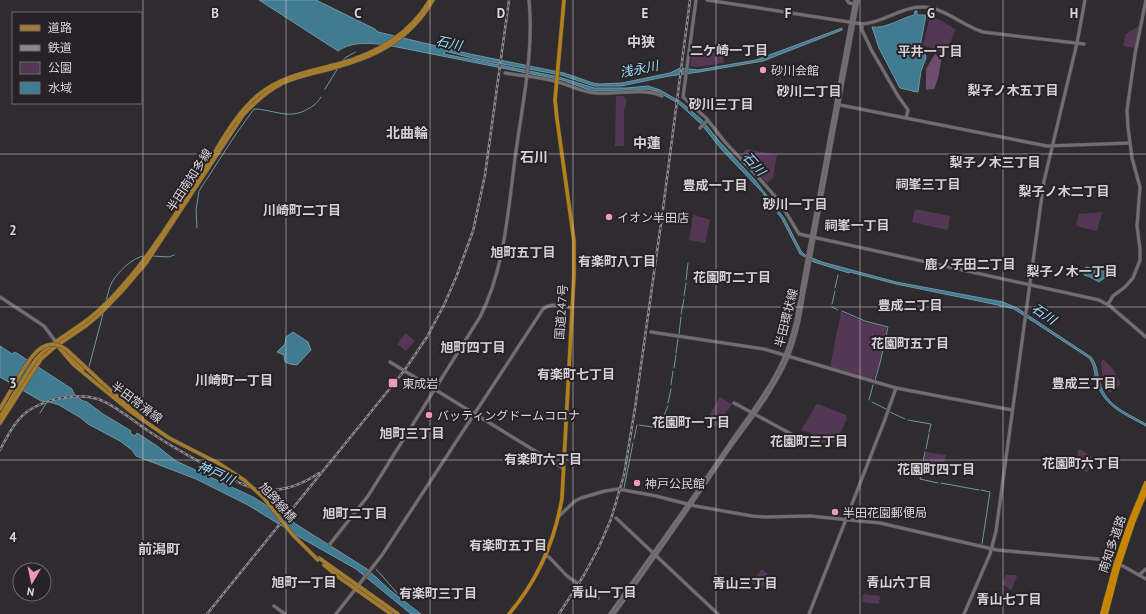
<svg xmlns="http://www.w3.org/2000/svg" width="1146" height="614" font-family="'PT Sans','Noto Sans JP',sans-serif">
<rect width="100%" height="100%" fill="#2f2c2f"/>
<g fill="#543655">
<path d="M930,16L942,21L956,30L945,52L943,53L923,45Z"/>
<path d="M1137,27L1139,28L1135,48L1123,46L1126,34Z"/>
<path d="M722,49L724,63L698,67L690,66L692,51Z"/>
<path d="M616,96H624L627,101L624,109V146H615Z"/>
<path d="M746,149L777,155L773,178L767,183L741,156Z"/>
<path d="M915,209L950,216L948,229L947,230L912,222Z"/>
<path d="M1102,212L1097,231L1076,226L1079,214Z"/>
<path d="M693,215L708,219L710,220L705,243L689,240Z"/>
<path d="M841,312L865,322L887,327L880,362L874,378L872,379L830,367Z"/>
<path d="M406,333L415,341L406,351L397,344Z"/>
<path d="M1103,359L1113,369L1121,384L1110,393C1103,386 1102,373 1101,363Z"/>
<path d="M720,397L732,404L715,427L706,421Z"/>
<path d="M818,404L846,415V417L847,418L836,443L832,441L829,444L812,439L811,433L801,430L816,405Z"/>
<path d="M1080,449L1092,457L1088,472L1076,470L1078,450Z"/>
<path d="M926,452L946,455L942,469L940,471L923,468Z"/>
<path d="M762,569L769,575L762,589L751,582Z"/>
<path d="M1006,575H1016L1017,577L1011,590L1002,584Z"/>
<path d="M863,594L880,596L879,604L862,602Z"/>
</g>
<path fill="#6f4d70" d="M935,54L940,58L941,61L938,79L934,89L926,90V69Z"/>
<g fill="#417b92" stroke="#6e96a7">
<path d="M259,0H316L375,29L378,32L470,54L564,73L593,83L599,84L622,83L670,73L680,68L698,70L756,60L842,28V30L763,61L699,72L669,76L621,86H594L561,75L476,59L445,51L444,54L559,77L594,88H626L648,86L660,90L681,102L702,120L719,141L755,180L784,218L801,251L805,255L822,262L896,282L1003,302L1017,308L1091,357C1097,364 1097,374 1100,383C1106,406 1127,413 1146,424V426C1126,415 1105,407 1097,384C1094,375 1095,365 1089,358L1014,309L1003,306L1002,307L998,305L896,284L850,272L849,273L814,262L800,254L782,219L762,192L722,150L701,124L678,103L658,92L648,89L613,91H592L562,80L387,45C371,43 352,41 338,51Z"/>
<path d="M915,11H917V15H926L920,47L918,48L925,54L926,58L921,71L918,92L914,91V92L913,91L900,88L879,48L872,27C886,29 901,18 914,15Z"/>
<path d="M1086,267L1111,273L1099,282L1090,277L1084,275Z"/>
<path d="M293,332L308,342L311,350L297,365L290,364L285,362L284,355L277,352L285,344L286,337Z"/>
<path d="M0,346L12,354L15,352L72,389C73,395 81,401 87,402L103,414L131,431L130,433L135,436L137,433L157,446L176,461L253,497L367,569L391,591L421,614H411L356,569L303,539L248,505L196,479L136,456L132,450L120,441L88,424L81,418L59,405L50,402L41,401L0,377Z"/>
</g>
<g fill="none" stroke-linecap="round" stroke-linejoin="round">
<g stroke="#6e96a7" stroke-width="1">
<path d="M342,62L345,58L355,52"/>
<path d="M325,89L338,68"/>
<path d="M197,228L196,210L199,191L236,134L254,109C271,109 287,119 304,111C312,107 317,104 321,97"/>
<path d="M152,256L169,257L174,255"/>
<path d="M686,280L688,263"/>
<path d="M835,288L838,275"/>
<path d="M684,296L686,283"/>
<path d="M106,301C108,295 109,287 112,282C118,272 133,257 144,256"/>
<path d="M832,304L835,291"/>
<path d="M832,307L838,310"/>
<path d="M842,311L865,321L888,327L880,363L875,380"/>
<path d="M681,314L684,299"/>
<path d="M679,334L681,317"/>
<path d="M676,353L678,339"/>
<path d="M89,367L103,314"/>
<path d="M674,368L676,355"/>
<path d="M671,385L673,371"/>
<path d="M869,400L873,385"/>
<path d="M872,402L886,409"/>
<path d="M668,403L671,389"/>
<path d="M890,412L905,419"/>
<path d="M40,413L47,402"/>
<path d="M662,420L668,406"/>
<path d="M908,420L931,424L929,432"/>
<path d="M639,425L658,428L661,422"/>
<path d="M634,439L637,425"/>
<path d="M926,449L929,434"/>
<path d="M922,467L925,452"/>
<path d="M922,471L920,479L938,483"/>
<path d="M941,483L979,490"/>
<path d="M624,488L633,443"/>
<path d="M981,490L990,492L982,544"/>
<path d="M376,569L398,594"/>
</g>
<g stroke="#4d4a4d" stroke-width="4">
<g id="tertiary">
<path d="M696,0L683,97L706,118L725,142L758,177L779,201L799,234L1099,300L1110,306L1146,337"/>
<path d="M707,0L862,24C884,23 902,6 924,7C945,8 963,26 983,32L1084,44"/>
<path d="M847,0L849,3L855,4"/>
<path d="M862,24V30L872,51L898,96L908,110L906,118"/>
<path d="M505,73C522,76 538,77 554,81C568,84 581,92 595,93C617,95 643,87 662,96"/>
<path d="M840,105L1047,146L1130,143"/>
<path d="M700,128L708,120"/>
<path d="M0,297L44,326L56,342"/>
<path d="M1108,304L1113,296L1125,287L1133,278L1140,260V249L1137,226L1140,187L1132,158L1128,127L1127,110L1135,54L1146,0"/>
<path d="M651,332L764,349L896,388L1012,410"/>
<path d="M390,362L563,468"/>
<path d="M734,403L795,436"/>
<path d="M558,517L575,501L581,498L605,491L618,489L656,496L695,506L752,516L765,517L810,516L880,523L997,550L1109,560L1121,565L1146,579"/>
<path d="M616,518L718,614"/>
<path d="M330,544L368,496L480,317C506,266 508,207 516,151C523,101 534,50 529,0"/>
<path d="M545,555L550,558L567,576L598,598"/>
<path d="M1139,575L1146,569"/>
<path d="M274,606L285,614"/>
<path d="M336,614L382,555L543,309C551,303 563,305 571,308"/>
<path d="M809,614L884,422L896,388"/>
<path d="M964,614L990,554L996,531L1044,181L1077,43L1085,0"/>
</g>
</g>
<g stroke="#4d4a4d" stroke-width="4">
<g id="secondary">
<path d="M610,614C648,560 687,507 724,452C744,422 768,393 783,360C789,347 793,333 796,320L855,0"/>
<path d="M614,614C653,560 691,505 729,449C750,420 774,390 788,357C796,338 800,318 803,298L858,0"/>
</g>
</g>
<g stroke="#4d4a4d" stroke-width="4.5">
<g id="primary">
<path d="M56,344L74,365L130,411L169,438L218,463"/>
<path d="M61,347L83,369"/>
<path d="M111,391L142,418"/>
<path d="M0,409L11,390"/>
<path d="M0,417C8,405 15,392 23,380C28,372 32,364 38,357C51,343 68,334 83,323C103,309 124,285 139,266C165,233 188,195 210,160C224,137 237,113 258,95C281,76 310,71 338,64C375,54 410,34 430,0"/>
<path d="M0,423L41,359L56,346L87,325L100,314L122,291L146,263L243,115C254,103 267,91 283,83C299,76 316,73 333,68C376,57 410,40 433,0"/>
<path d="M319,558L398,614"/>
<path d="M324,565L340,578L391,614"/>
</g>
</g>
<g stroke="#4d4a4d" stroke-width="4.5">
<path id="trunk" d="M509,614C537,581 555,540 562,498L574,275V241L557,119L555,100L564,0"/>
</g>
<g stroke="#4d4a4d" stroke-width="5">
<g id="motorway">
<path d="M1117,560L1130,522L1146,483"/>
<path d="M1120,562L1133,523L1146,491"/>
<path d="M1102,614L1115,566"/>
<path d="M1106,614L1118,568"/>
</g>
</g>
<use href="#tertiary" stroke="#726d72" stroke-width="3"/>
<use href="#secondary" stroke="#726d72" stroke-width="3"/>
<use href="#primary" stroke="#a57b2e" stroke-width="3.5"/>
<use href="#trunk" stroke="#b68017" stroke-width="3.5"/>
<use href="#motorway" stroke="#c78500" stroke-width="4"/>
<g stroke="#8c898c" stroke-width="2.5">
<g id="rail">
<path d="M0,450C7,437 15,420 28,411C46,399 77,392 98,399C115,405 129,418 144,428C167,444 192,458 217,471C232,479 248,489 265,490C285,491 303,484 319,473"/>
<path d="M207,614L404,371L427,337L444,305L457,275L473,231L485,175L509,0"/>
<path d="M559,614L584,575L599,547L611,519L624,475L635,408L663,209L690,0"/>
</g>
</g>
<use href="#rail" stroke="#262226" stroke-width="1" stroke-dasharray="3" stroke-linecap="butt"/>
<g stroke="#4d4a4d" stroke-width="4.5" stroke-linecap="butt">
<g id="primary-bridge">
<path d="M11,390C23,372 39,329 67,350L111,391"/>
<path d="M218,463L244,480L263,497L293,535L318,560"/>
</g>
</g>
<g stroke="#4d4a4d" stroke-width="5" stroke-linecap="butt">
<g id="motorway-bridge">
<path d="M1115,566L1117,560"/>
<path d="M1118,568L1120,562"/>
</g>
</g>
<use href="#primary-bridge" stroke="#a57b2e" stroke-width="3.5"/>
<use href="#motorway-bridge" stroke="#c78500" stroke-width="4"/>
</g>
<path fill="none" stroke="#d8d6d8" stroke-width="1" stroke-opacity="0.55" d="M143,0V614M286,0V614M430,0V614M573,0V614M716,0V614M860,0V614M1003,0V614M0,154H1146M0,307H1146M0,460H1146"/>
<g fill="#ef9ab8" stroke="#262226" stroke-width="1.5">
<circle cx="763" cy="70" r="4"/>
<circle cx="609" cy="217" r="4"/>
<rect x="388" y="378" width="10" height="10" rx="2"/>
<circle cx="429" cy="415" r="4"/>
<circle cx="637" cy="483" r="4"/>
<circle cx="835" cy="512" r="4"/>
</g>
<g text-anchor="middle" dominant-baseline="central" stroke-width="4" stroke-linejoin="round" paint-order="stroke">
<g font-size="12" fill="#d8d6d8" stroke="#262226" text-anchor="start">
<text x="771" y="70">砂川会館</text>
<text x="617" y="217">イオン半田店</text>
<text x="402" y="383">東成岩</text>
<text x="437" y="415">バッティングドームコロナ</text>
<text x="645" y="483">神戸公民館</text>
<text x="843" y="512">半田花園郵便局</text>
</g>
<g font-size="12" fill="#d8d6d8" stroke="#262226">
<text transform="translate(189 180) rotate(-57)">半田南知多線</text>
<text transform="translate(561 312) rotate(-86)">国道247号</text>
<text transform="translate(786 318) rotate(-76)">半田環状線</text>
<text transform="translate(137 402) rotate(37)">半田常滑線</text>
<text transform="translate(278 502) rotate(48)">旭跨線橋</text>
<text transform="translate(1112 544) rotate(-71)">南知多道路</text>
</g>
<g font-size="13" font-style="italic" fill="#99dffb" stroke="#262226">
<text transform="translate(449 43) rotate(12)">石川</text>
<text transform="translate(639 69) rotate(-11)">浅永川</text>
<text transform="translate(754 164) rotate(48)">石川</text>
<text transform="translate(1044 314) rotate(34)">石川</text>
<text transform="translate(216 473) rotate(24)">神戸川</text>
</g>
<g font-size="13" font-weight="bold" fill="#d5d0d5" stroke="#262226">
<text x="729" y="50">二ケ崎一丁目</text>
<text x="930" y="51">平井一丁目</text>
<text x="1013" y="90">梨子ノ木五丁目</text>
<text x="809" y="91">砂川二丁目</text>
<text x="721" y="104">砂川三丁目</text>
<text x="995" y="162">梨子ノ木三丁目</text>
<text x="928" y="184">祠峯三丁目</text>
<text x="715" y="185">豊成一丁目</text>
<text x="1064" y="191">梨子ノ木二丁目</text>
<text x="795" y="204">砂川一丁目</text>
<text x="302" y="210">川崎町二丁目</text>
<text x="857" y="225">祠峯一丁目</text>
<text x="523" y="252">旭町五丁目</text>
<text x="617" y="261">有楽町八丁目</text>
<text x="970" y="264">鹿ノ子田二丁目</text>
<text x="1072" y="271">梨子ノ木一丁目</text>
<text x="732" y="277">花園町二丁目</text>
<text x="910" y="305">豊成二丁目</text>
<text x="910" y="343">花園町五丁目</text>
<text x="473" y="347">旭町四丁目</text>
<text x="576" y="374">有楽町七丁目</text>
<text x="234" y="380">川崎町一丁目</text>
<text x="1084" y="383">豊成三丁目</text>
<text x="691" y="422">花園町一丁目</text>
<text x="412" y="433">旭町三丁目</text>
<text x="809" y="441">花園町三丁目</text>
<text x="543" y="459">有楽町六丁目</text>
<text x="1081" y="463">花園町六丁目</text>
<text x="936" y="469">花園町四丁目</text>
<text x="355" y="513">旭町二丁目</text>
<text x="508" y="545">有楽町五丁目</text>
<text x="304" y="582">旭町一丁目</text>
<text x="899" y="582">青山六丁目</text>
<text x="745" y="583">青山三丁目</text>
<text x="604" y="592">青山一丁目</text>
<text x="438" y="593">有楽町三丁目</text>
<text x="1009" y="599">青山七丁目</text>
</g>
<g font-size="14" font-weight="bold" fill="#d5d0d5" stroke="#262226">
<text x="641" y="42">中狭</text>
<text x="407" y="133">北曲輪</text>
<text x="647" y="143">中蓮</text>
<text x="534" y="157">石川</text>
<text x="159" y="549">前潟町</text>
</g>
</g>
<g font-size="13" text-anchor="middle" font-weight="bold" fill="#d8d6d8" stroke="#262226" stroke-width="4" stroke-linejoin="round" paint-order="stroke">
<text x="215" y="18">B</text>
<text x="358" y="18">C</text>
<text x="501" y="18">D</text>
<text x="645" y="18">E</text>
<text x="788" y="18">F</text>
<text x="931" y="18">G</text>
<text x="1074" y="18">H</text>
<text x="13" y="235">2</text>
<text x="13" y="388">3</text>
<text x="13" y="542">4</text>
</g>
<rect x="12" y="12" width="130" height="92" fill="#262226" stroke="#6d6a6d"/>
<rect x="20" y="25" width="20" height="6" fill="#a57b2e" stroke="#6d6a6d"/>
<text x="48" y="32" font-size="12" fill="#d8d6d8">道路</text>
<rect x="20" y="45" width="20" height="6" fill="#8c898c" stroke="#6d6a6d"/>
<text x="48" y="52" font-size="12" fill="#d8d6d8">鉄道</text>
<rect x="20" y="62" width="20" height="12" fill="#543655" stroke="#6d6a6d"/>
<text x="48" y="72" font-size="12" fill="#d8d6d8">公園</text>
<rect x="20" y="82" width="20" height="12" fill="#417b92" stroke="#6d6a6d"/>
<text x="48" y="92" font-size="12" fill="#d8d6d8">水域</text>
<g transform="translate(32 582) rotate(189)"><circle r="19" fill="#262226" stroke="#6d6a6d"/>
<path d="M0-3L7 15L0 10L-7 15Z" fill="#ef9ab8"/>
<text y="-6" font-size="11" font-weight="bold" text-anchor="middle" fill="#d8d6d8">N</text>
</g>
</svg>
